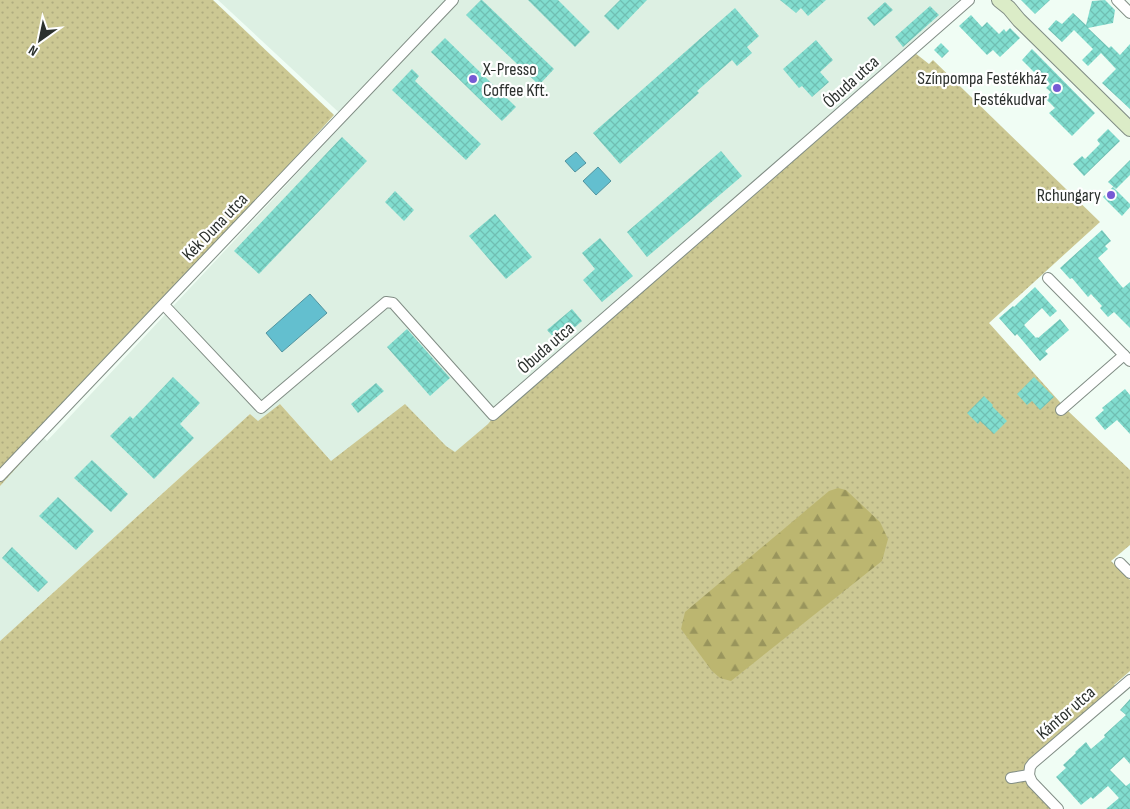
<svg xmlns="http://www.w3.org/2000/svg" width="1130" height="809" font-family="'Sofia Sans Condensed',sans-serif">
<defs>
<pattern id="grass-dots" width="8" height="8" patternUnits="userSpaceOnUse" patternTransform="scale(1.25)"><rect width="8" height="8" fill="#ccc893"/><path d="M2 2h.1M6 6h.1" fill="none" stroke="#afac7f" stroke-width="1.8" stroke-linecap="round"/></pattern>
<pattern id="forest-firs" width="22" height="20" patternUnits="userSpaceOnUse" patternTransform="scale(1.25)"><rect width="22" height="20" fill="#bcb670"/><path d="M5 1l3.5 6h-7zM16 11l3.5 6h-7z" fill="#99955c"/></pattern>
<pattern id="building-cross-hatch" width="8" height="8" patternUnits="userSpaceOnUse" patternTransform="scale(1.25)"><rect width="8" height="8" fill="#81ddcf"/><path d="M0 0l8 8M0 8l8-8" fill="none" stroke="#70beb2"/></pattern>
</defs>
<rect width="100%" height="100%" fill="#f0fdf4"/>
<path fill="#ddf0e3" d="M218,0H959L789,151L455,456L331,461L280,404L258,422L250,414L0,641V396L47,441L347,120Z"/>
<g fill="url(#grass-dots)">
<path d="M0,0H213L334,115L0,486Z"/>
<path d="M915,53L929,64L933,60L1100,222L989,323L1067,410L1130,470V545L1111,561L1130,580V671L1114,685L1118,687L1103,696L1027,764L1024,771L1053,809H0V641L250,414L258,421L280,404L331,461L405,404L446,446L455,452L488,424L496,414L790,160L806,150Z"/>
</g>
<path fill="url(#forest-firs)" d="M838,488L846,490L880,522L888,539L882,561L731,681L720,678L712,671L681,629L685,612L829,491Z"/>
<g fill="#63bfcf" stroke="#52949f">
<path d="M576,152L586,163L575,172L565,161Z"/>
<path d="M598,167L611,181L596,195L583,181Z"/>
<path d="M310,294L327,313L282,352L266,333Z"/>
</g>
<g fill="url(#building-cross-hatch)">
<path d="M481,0H482L554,69L539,85L466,15Z"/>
<path d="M528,0H558L590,32L575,47Z"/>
<path d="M620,0H647L618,30L604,16Z"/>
<path d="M780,0H826L808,16L801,8L796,13Z"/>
<path d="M1021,0H1050L1035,14Z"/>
<path d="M1105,0L1115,10L1113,23L1088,28L1109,48L1111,46L1120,55L1130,44V109L1102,83L1116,69L1101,53L1088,66L1082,60L1093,49L1074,30L1062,42L1048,29L1056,20L1062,24L1073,13L1086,25L1092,1Z"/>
<path d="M885,2L893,10L874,26L867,18Z"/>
<path d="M930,6L939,15L903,47L895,37Z"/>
<path d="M735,8L759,36L747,47L752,53L737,66L732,60L697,91L699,93L620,164L593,133Z"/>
<path d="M971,15L982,27L987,22L999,34L1004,29L1006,32L1010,28L1020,38L1000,57L993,50L987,55L959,26Z"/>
<path d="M445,38L516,107L502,121L431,52Z"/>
<path d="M816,40L833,60L820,72L829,82L812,97L802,86L799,88L783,69Z"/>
<path d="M941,43L949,51L942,58L934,50Z"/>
<path d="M1032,49L1095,113L1072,136L1049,113L1055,108L1045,98L1051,92L1046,88L1050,84L1036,70L1034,72L1022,60Z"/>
<path d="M412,69L419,76L415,81L481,144L466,160L392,90Z"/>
<path d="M1108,129L1120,141L1084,176L1073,164L1082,156L1085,159L1100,144L1097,140Z"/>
<path d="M342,137L367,161L259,274L234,251Z"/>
<path d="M721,151L742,176L647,257L627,232Z"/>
<path d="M1130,160V175L1116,189L1108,182Z"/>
<path d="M1113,187L1130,204V207L1122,216L1103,197Z"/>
<path d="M395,191L414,210L404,221L385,202Z"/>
<path d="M495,214L532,257L506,279L469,236Z"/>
<path d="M1102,230L1111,241L1105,246L1108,249L1098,258L1123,288L1130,282V328L1114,312L1108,317L1100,308L1102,306L1091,294L1088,297L1072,278L1070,279L1060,268Z"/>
<path d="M600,238L633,276L602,302L583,280L595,269L582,253Z"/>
<path d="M1035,287L1057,311L1050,317L1042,308L1024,325L1036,338L1037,337L1038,338L1060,319L1069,330L1045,351L1048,354L1040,361L1017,334L1015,336L999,318L1013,306L1014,307Z"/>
<path d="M572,309L582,321L558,342L547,330Z"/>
<path d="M407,329L450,378L430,396L387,347Z"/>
<path d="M173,377L200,403L180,424L194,438L154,479L110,436L130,416L133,419Z"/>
<path d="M1034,377L1054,397L1040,410L1032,401L1027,405L1017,394Z"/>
<path d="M376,383L384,391L358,413L351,404Z"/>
<path d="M1125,389L1130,395V434L1117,420L1105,430L1095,418L1104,410L1102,408Z"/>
<path d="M984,396L993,405L992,406L1007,421L994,434L980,421L978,424L967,413Z"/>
<path d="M92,460L128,494L111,512L74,478Z"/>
<path d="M58,497L94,531L76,550L39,516Z"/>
<path d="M12,547L48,582L38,592L2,558Z"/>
<path d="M1130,699V764L1124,757L1110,770L1126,786L1130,783V809H1106L1119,798L1108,786L1093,799L1091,797L1081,805L1056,777L1066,768L1063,765L1076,753L1075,752L1086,742L1091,749L1105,737L1104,735L1126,715L1120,710Z"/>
</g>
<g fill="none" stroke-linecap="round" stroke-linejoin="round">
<g stroke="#818d85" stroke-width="12">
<g id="street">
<path d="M1117,0L1130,13"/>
<path d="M1048,278L1130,361"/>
<path d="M164,305L261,408L386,302L393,303L493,415L808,141L969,0"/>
<path d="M1061,410L1124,355"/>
<path d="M0,476L453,0"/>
<path d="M1120,563L1130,573"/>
<path d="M1029,775L1030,767L1033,763L1130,680"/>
<path d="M1029,775L1032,782L1058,809"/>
<path d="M1011,778L1029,775"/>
</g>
</g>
<g stroke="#818d85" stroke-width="16">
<path id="secondary" d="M999,0L1009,8L1019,20L1130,129"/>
</g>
<use href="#street" stroke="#fff" stroke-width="10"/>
<use href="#secondary" stroke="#dbecc7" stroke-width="14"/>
</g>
<g fill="#765ad4" stroke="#fff" stroke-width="2">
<circle cx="473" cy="79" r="5"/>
<circle cx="1057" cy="88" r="5"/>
<circle cx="1111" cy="195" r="5"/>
</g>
<g text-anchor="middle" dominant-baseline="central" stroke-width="4.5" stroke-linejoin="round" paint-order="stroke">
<g font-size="18" fill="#2c312e" stroke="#fff" text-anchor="end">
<text x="483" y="69" text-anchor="start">X-Presso<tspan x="483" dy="21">Coffee Kft.</tspan></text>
<text x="1047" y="78">Színpompa Festékház<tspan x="1047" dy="21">Festékudvar</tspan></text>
<text x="1101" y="195">Rchungary</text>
</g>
<g font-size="18" fill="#2c312e" stroke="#fff">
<text transform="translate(851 82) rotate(-42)">Óbuda utca</text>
<text transform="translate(215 227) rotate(-46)">Kék Duna utca</text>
<text transform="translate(546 348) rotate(-41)">Óbuda utca</text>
<text transform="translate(1066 713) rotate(-41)">Kántor utca</text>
</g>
</g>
<g transform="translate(40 40) rotate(213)" stroke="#ffffff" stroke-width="4" paint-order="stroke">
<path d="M0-4L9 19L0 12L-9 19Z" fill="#2c312e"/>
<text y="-8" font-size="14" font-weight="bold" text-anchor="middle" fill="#2c312e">N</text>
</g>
</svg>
